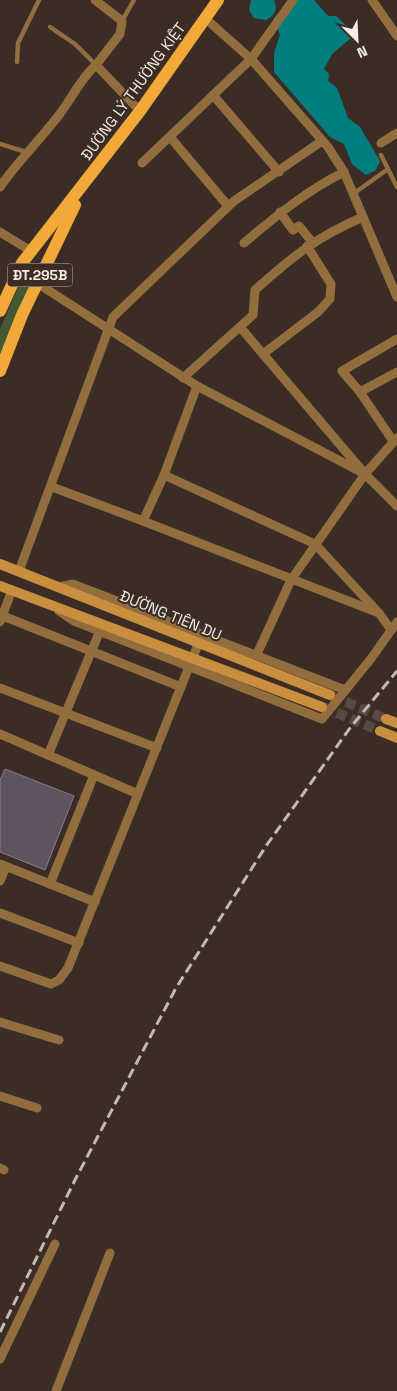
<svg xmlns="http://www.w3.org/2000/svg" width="397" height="1391" font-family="'Space Grotesk',sans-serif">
<rect width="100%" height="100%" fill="#3b2d25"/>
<path fill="#425a32" d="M28,271H32L35,276L0,355V329L23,276Z"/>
<g fill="#017f80">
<path d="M251,0H274C278,9 275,16 266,20L254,18L249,10Z"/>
<path d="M294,0H314L328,16H336L349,28L352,37L332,54L324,69L329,74L328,81L337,88L348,118L360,127L380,161L376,170L366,175L352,164L344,144L330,137L274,72V53L280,35L274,18Z"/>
</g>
<path fill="#5e5360" stroke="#897e8b" d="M5,769L74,796L45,870L0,852V780Z"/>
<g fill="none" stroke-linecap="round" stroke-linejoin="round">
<g stroke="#574a42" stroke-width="10" stroke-dasharray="10 5" stroke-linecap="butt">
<path d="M332,696L386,719"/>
<path d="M323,707L380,731"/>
</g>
<g stroke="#926e3f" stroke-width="4.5">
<path d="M122,21L134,0"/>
<path d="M50,27L75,44L96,65"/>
<path d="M17,62L18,43L39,0"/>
<path d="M0,144L26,152"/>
<path d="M381,155L397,187"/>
<path d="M353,194L388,169"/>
</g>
<g stroke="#926e3f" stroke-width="9">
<path d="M95,0L122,21L120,34L96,65L140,111"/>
<path d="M372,0L397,36"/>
<path d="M206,19L251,59L328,147L344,172L397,297"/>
<path d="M213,95L279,172"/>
<path d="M170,137L228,206"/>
<path d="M381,143L397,133"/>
<path d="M142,163L251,59L293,0"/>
<path d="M0,187C18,161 40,140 59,115C72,98 81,78 96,65"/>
<path d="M280,212L293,230L299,226L313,243"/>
<path d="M0,232L31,251"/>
<path d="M244,243C276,216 306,191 344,172"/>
<path d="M37,283L197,386L365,474"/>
<path d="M240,327L365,474L397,506"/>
<path d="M263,354L318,312L330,299L331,284L307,246"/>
<path d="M183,378L253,315L255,290C292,257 316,237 363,217"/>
<path d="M360,392L397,372"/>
<path d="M393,441L360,392L342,371L397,339"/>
<path d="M164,475L315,544L377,611"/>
<path d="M52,487L143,521L164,475L197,386"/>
<path d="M143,521L379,613L391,630"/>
<path d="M19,571L113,317L234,201L322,141"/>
<path d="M59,587L73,584L345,690"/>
<path d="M59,611L74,621L322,719L370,660L397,622"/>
<path d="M3,616L181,687"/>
<path d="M0,622L12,590"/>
<path d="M257,654L291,580L365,474L397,438"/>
<path d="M0,688L157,748"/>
<path d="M0,734L138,794"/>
<path d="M48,755L102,626"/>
<path d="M0,864L95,902"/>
<path d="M0,881L6,867"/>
<path d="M50,884L94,775"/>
<path d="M0,913L79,943"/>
<path d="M0,966L51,984L59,980L68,968L199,642"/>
<path d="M0,1022L59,1040"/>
<path d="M0,1096L37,1108"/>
<path d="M0,1168L4,1170"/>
<path d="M0,1359L55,1244"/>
<path d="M56,1391L110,1253"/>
</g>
<g stroke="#c98f3f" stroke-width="10">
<path d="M0,564L330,695"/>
<path d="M0,586L322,707"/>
<path d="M386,719L397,723"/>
<path d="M380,731L397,738"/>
</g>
<g stroke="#f3a83a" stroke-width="12">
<path d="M0,311L22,263L140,111L218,0"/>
<path d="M0,371L22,315L75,205"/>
</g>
<path stroke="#c3b9b2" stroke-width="3" stroke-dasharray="10 5" stroke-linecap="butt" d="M0,1332L76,1178L176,988L266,846L350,728L397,671"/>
</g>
<g text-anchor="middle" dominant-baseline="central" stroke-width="4" stroke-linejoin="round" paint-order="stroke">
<rect fill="#3b2d25" stroke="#beb3ad" stroke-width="1" x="7.5" y="263.5" width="65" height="23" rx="4"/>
<g font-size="14" font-weight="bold" fill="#f6ede7">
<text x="40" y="275">ĐT.295B</text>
</g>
<g font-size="15" fill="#f6ede7" stroke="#3b2d25">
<text transform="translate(133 91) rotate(-54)">ĐƯỜNG LÝ THƯỜNG KIỆT</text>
<text transform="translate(171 615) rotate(22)">ĐƯỜNG TIÊN DU</text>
</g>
</g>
<g transform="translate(357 40) rotate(156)" stroke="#3b2d25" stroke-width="4" paint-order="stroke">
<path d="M0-4L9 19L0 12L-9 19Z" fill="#f6ede7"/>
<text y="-8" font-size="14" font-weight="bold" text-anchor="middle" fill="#f6ede7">N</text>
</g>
</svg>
